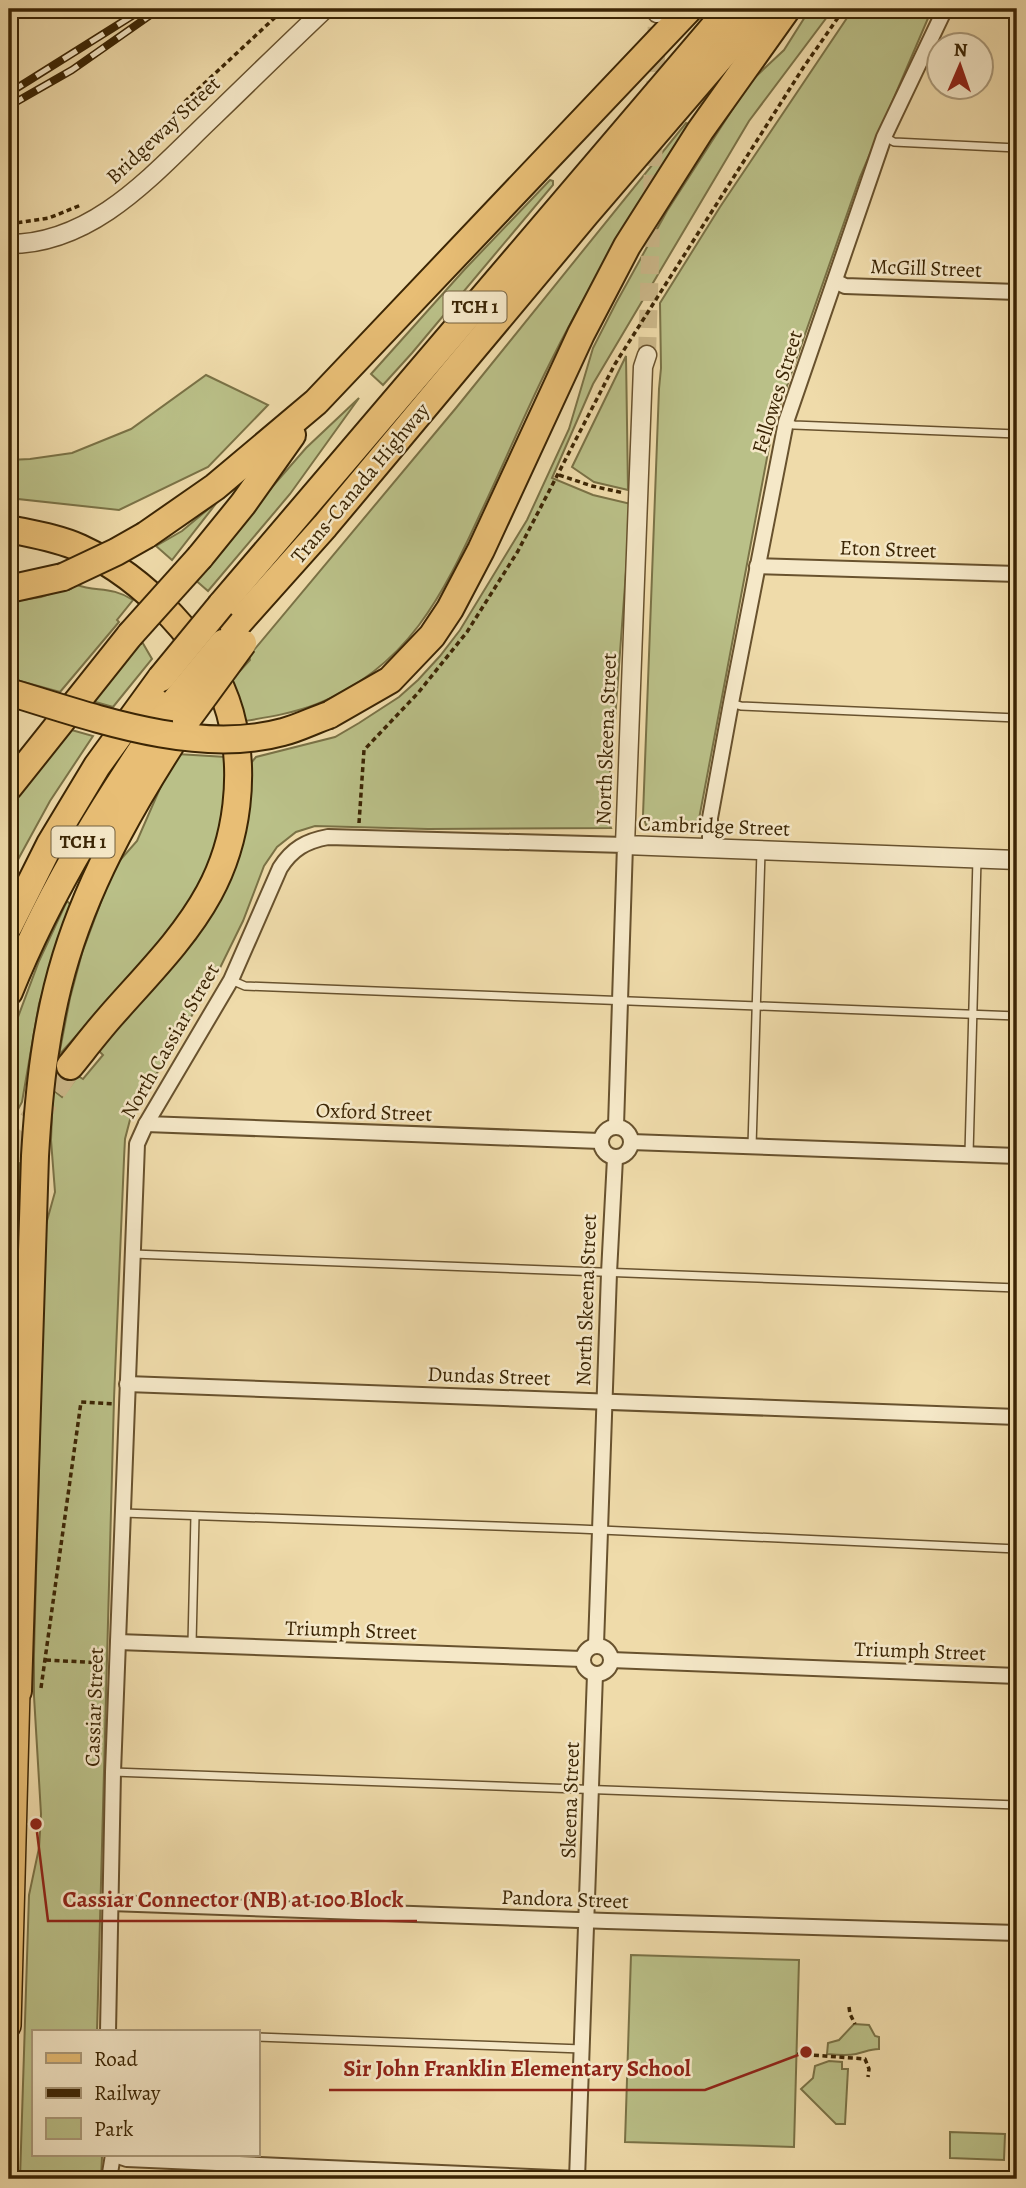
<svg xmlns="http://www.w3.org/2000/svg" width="1026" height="2188" font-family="Alegreya,serif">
<rect width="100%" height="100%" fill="#efdbaa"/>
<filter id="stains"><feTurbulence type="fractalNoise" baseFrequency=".00286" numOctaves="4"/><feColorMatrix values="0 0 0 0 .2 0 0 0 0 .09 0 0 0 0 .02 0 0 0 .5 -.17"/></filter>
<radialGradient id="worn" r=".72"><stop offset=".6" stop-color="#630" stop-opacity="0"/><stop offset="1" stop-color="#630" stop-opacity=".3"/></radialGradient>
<g fill="#bac088" stroke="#7a7246" stroke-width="2">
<path d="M810,9H833L749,121L593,384L552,478L593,495L631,504L615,720L612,725L608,821L611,828L428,829L315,826L296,832L277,847L264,866L243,921L217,974L131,1116L125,1139L124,1159L114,1399L97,2032H33V2155H100L102,2157L101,2179H20L29,1895L39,1848L41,1814L34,1696V1654L45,1228L55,1192L51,1140L53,1090L62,1097L78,1076L83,1079L103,1055L97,1049L160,977L250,772L251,763L256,757L335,737L359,723L399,697L418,680L440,656L460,630L527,520L569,429L593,348L616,303L667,211L750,82L784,50Z"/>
<path d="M853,9H932L860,177L773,426L699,819L687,827L646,825L643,815L659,389L661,368L660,303L720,207Z"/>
<path d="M686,123L692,126C639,204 589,283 548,367C524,415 504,464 481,512C443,595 408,667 317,704C294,713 269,717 245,721L228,684L250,660L249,656L456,408Z"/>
<path d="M550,180L553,181V185L412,353L383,385L371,374L465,269Z"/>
<path d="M626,356L628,490L594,482L572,467Z"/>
<path d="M206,375L268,405L208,467L119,510L9,498V460L30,459L72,453L131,429Z"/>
<path d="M359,398L290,494L208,591L193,578L306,448Z"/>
<path d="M218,501L172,560L156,546L182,531Z"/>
<path d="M77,585C96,592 112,586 133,600L117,620L119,622L60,692L9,678V602L41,597Z"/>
<path d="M141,640L152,659L113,707L92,701Z"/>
<path d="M68,729L93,736L50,801L9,876V803Z"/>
<path d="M177,754L226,757V794L223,817L208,871L185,910L158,945L59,1055L70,998L82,953L114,867L137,841L161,786Z"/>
<path d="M67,901L71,905L39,1004L22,1102L9,1126V1041L39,961Z"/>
<path d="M18,1162L20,1164L9,1502V1180Z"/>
<path d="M631,1955L799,1960L794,2147L625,2142Z"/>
<path d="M854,2024L869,2025L875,2036L879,2037V2049C870,2049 865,2052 856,2054C847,2056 837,2055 827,2054L828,2043L839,2040Z"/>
<path d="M829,2061L842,2062V2069H848L845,2124H836L801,2089L813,2078L815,2066Z"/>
<path d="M950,2132L1005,2134L1004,2160L950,2158Z"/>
</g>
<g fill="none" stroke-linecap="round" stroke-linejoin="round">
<g stroke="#cbb789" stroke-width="18" stroke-dasharray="18 9" stroke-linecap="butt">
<path d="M655,99L657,13"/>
<path d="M647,355L654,134"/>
</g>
<path stroke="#cbb789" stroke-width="26" stroke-dasharray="26 13" stroke-linecap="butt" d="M9,1154L70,1066"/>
<g stroke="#68522e" stroke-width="10">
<g id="service">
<path d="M885,137L894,142L1017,148"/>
<path d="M786,423L794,425L1017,434"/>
<path d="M731,703L741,706L1017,718"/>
<path d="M231,980L245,986L1017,1016"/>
<path d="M752,1146L761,851"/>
<path d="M969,1154L977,859"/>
<path d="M133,1254L1017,1288"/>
<path d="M123,1513L579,1529L1017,1549"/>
<path d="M192,1644L195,1516"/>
<path d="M113,1772L1017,1805"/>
<path d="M257,2037L582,2049"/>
</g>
</g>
<g stroke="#68522e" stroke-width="18">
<g id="minor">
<path d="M835,281L845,286L1017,292"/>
<path d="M757,566L1017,574"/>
<path d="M710,848V818L731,703L786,422L884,137L945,9"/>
<path d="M146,1124L600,1141"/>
<circle cx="616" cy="1142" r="15"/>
<path d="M631,1142L1017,1156"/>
<path d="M127,1384L1017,1417"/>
<path d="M118,1642L582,1659"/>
<path d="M596,1645L609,1273L615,1158"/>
<circle cx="597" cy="1660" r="14"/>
<path d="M611,1660L1017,1676"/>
<path d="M110,1903L607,1921L1017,1933"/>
<path d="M108,2032L113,1772L137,1144L146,1124L231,980L280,868C292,849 306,841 328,837L625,845L616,1126"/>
<path d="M115,2155L127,2159L577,2179"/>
<path d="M109,2179L113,2155"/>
<path d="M577,2179L595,1674"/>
</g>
</g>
<g stroke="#68522e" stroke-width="21">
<g id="tertiary">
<path d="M657,13L658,9"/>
<path d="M9,244C95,244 155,172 213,117C250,81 287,45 325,9"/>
<path d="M647,355L643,367L625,845L1017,860"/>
</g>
</g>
<g stroke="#3b2504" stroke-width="26">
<path id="primary" d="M9,2026L18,1691"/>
</g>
<g stroke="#3b2504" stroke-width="30">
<g id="motorway">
<path d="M9,529C32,534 58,538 80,548C143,577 211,645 230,713C246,772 238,840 209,893C184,939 144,978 110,1017C96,1033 83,1050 70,1066"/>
<path d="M146,535L215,487L316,402L689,9"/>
<path d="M200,557L243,504L292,435"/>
<path d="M9,589L63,577"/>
<path d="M221,605L729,9"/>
<path d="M234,628L325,526L586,214L762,9"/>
<path d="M329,715L390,680L432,636L450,609L481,550L581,334L627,246L700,131L787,9"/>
<path d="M9,787L130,635"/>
<path d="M9,926L50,844L97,766L161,678"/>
<path d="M9,992C51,887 111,793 175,701"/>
<path d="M18,1691L35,1156C39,1089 46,1022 66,957C92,872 138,794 186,721"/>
</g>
</g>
<g stroke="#3b2504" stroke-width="3.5" stroke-dasharray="5 3.5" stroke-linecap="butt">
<path d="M119,179L152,147L178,108L284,9"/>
<path d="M9,224L49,218L81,205"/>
<path d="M559,475L592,486L624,493"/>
<path d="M359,823L364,750L418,693L467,632L518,551L615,364L803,68L844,9"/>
<path d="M46,1660L103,1663"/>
<path d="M41,1688L81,1402L114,1404"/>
<path d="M849,2007L850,2014L855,2024"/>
<path d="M797,2054L865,2059L869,2069L868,2077"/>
</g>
<use href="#service" stroke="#f5e8c8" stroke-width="7"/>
<use href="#minor" stroke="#f5e8c8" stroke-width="14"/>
<use href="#tertiary" stroke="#f5e8c8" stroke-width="18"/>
<use href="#primary" stroke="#e8be75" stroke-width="23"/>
<use href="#motorway" stroke="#e8be75" stroke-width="26"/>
<g stroke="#3b2504" stroke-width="8">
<g id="rail">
<path d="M9,93L143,9"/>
<path d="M9,106L72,70L159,9"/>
</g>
</g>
<use href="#rail" stroke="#f5e8c8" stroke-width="5" stroke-dasharray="16" stroke-linecap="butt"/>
<g stroke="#3b2504" stroke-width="30" stroke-linecap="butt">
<g id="motorway-bridge">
<path d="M63,577L116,552L146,535"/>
<path d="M130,635L200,557"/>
<path d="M161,678L221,605"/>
<path d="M9,692C92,717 196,756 283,732C299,728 314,720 329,715"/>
<path d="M175,701L223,643"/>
<path d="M186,721L243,643"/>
</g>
</g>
<use href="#motorway-bridge" stroke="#e8be75" stroke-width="26"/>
</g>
<g text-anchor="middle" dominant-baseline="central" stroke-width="5" stroke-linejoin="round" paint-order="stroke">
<g fill="#f5e8c8" stroke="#73603f" stroke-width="2">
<rect x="443.5" y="291.5" width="63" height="31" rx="5"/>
<rect x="51.5" y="826.5" width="63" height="31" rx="5"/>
</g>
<g font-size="19" font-weight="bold" fill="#3b2504">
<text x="475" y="307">TCH 1</text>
<text x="83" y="842">TCH 1</text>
</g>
<g font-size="21" fill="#3b2504" stroke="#f5e8c8">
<text transform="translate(163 130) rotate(-43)">Bridgeway Street</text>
<text transform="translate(926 268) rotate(2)">McGill Street</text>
<text transform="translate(777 392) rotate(-73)">Fellowes Street</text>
<text transform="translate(360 483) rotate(-50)">Trans-Canada Highway</text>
<text transform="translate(888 549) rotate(2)">Eton Street</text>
<text transform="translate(606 739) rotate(-88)">North Skeena Street</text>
<text transform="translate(714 826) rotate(2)">Cambridge Street</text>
<text transform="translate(170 1041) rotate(-60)">North Cassiar Street</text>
<text transform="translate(374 1112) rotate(2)">Oxford Street</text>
<text transform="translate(586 1300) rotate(-88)">North Skeena Street</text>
<text transform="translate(489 1376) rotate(2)">Dundas Street</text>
<text transform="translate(351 1630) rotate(2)">Triumph Street</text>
<text transform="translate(920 1651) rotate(2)">Triumph Street</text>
<text transform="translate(94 1707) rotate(-88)">Cassiar Street</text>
<text transform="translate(570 1800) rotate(-88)">Skeena Street</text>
<text transform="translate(565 1899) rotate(2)">Pandora Street</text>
</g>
</g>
<path fill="none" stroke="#8f2418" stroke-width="2.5" d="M36 1824L48 1921H417M806 2052L705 2090H329"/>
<g fill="#8f2418" stroke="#f5e8c8" stroke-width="2.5">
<circle cx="36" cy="1824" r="7"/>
<circle cx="806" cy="2052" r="7"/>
</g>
<g font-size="23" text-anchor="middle" font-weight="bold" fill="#8f2418" stroke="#f5e8c8" stroke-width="5" stroke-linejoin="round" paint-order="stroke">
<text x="233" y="1907">Cassiar Connector (NB) at 100 Block</text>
<text x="517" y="2076">Sir John Franklin Elementary School</text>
</g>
<rect width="1026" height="2188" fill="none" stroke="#efdbaa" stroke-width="35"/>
<rect x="10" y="10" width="1005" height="2167" fill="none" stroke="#3b2504" stroke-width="3.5"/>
<rect x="18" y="18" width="991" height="2153" fill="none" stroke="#3b2504" stroke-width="2"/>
<rect x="32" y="2030" width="228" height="126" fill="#f5e8c8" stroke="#ab9a7a" stroke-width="2"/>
<rect x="46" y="2053" width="35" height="10" fill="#e8be75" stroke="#ab9a7a" stroke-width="2"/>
<text x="94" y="2066" font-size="21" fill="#3b2504">Road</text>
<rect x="46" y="2088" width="35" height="10" fill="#3b2504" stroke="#ab9a7a" stroke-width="2"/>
<text x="94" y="2100" font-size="21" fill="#3b2504">Railway</text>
<rect x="46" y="2118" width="35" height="21" fill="#bac088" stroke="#ab9a7a" stroke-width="2"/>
<text x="94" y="2136" font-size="21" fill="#3b2504">Park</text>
<g transform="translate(960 66) rotate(2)"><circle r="33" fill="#f5e8c8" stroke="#ab9a7a" stroke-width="2"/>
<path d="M0-5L12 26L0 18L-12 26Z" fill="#8f2418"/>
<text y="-10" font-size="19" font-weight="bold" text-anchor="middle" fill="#3b2504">N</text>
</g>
<rect width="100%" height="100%" filter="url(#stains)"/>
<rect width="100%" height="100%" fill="url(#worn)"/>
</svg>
